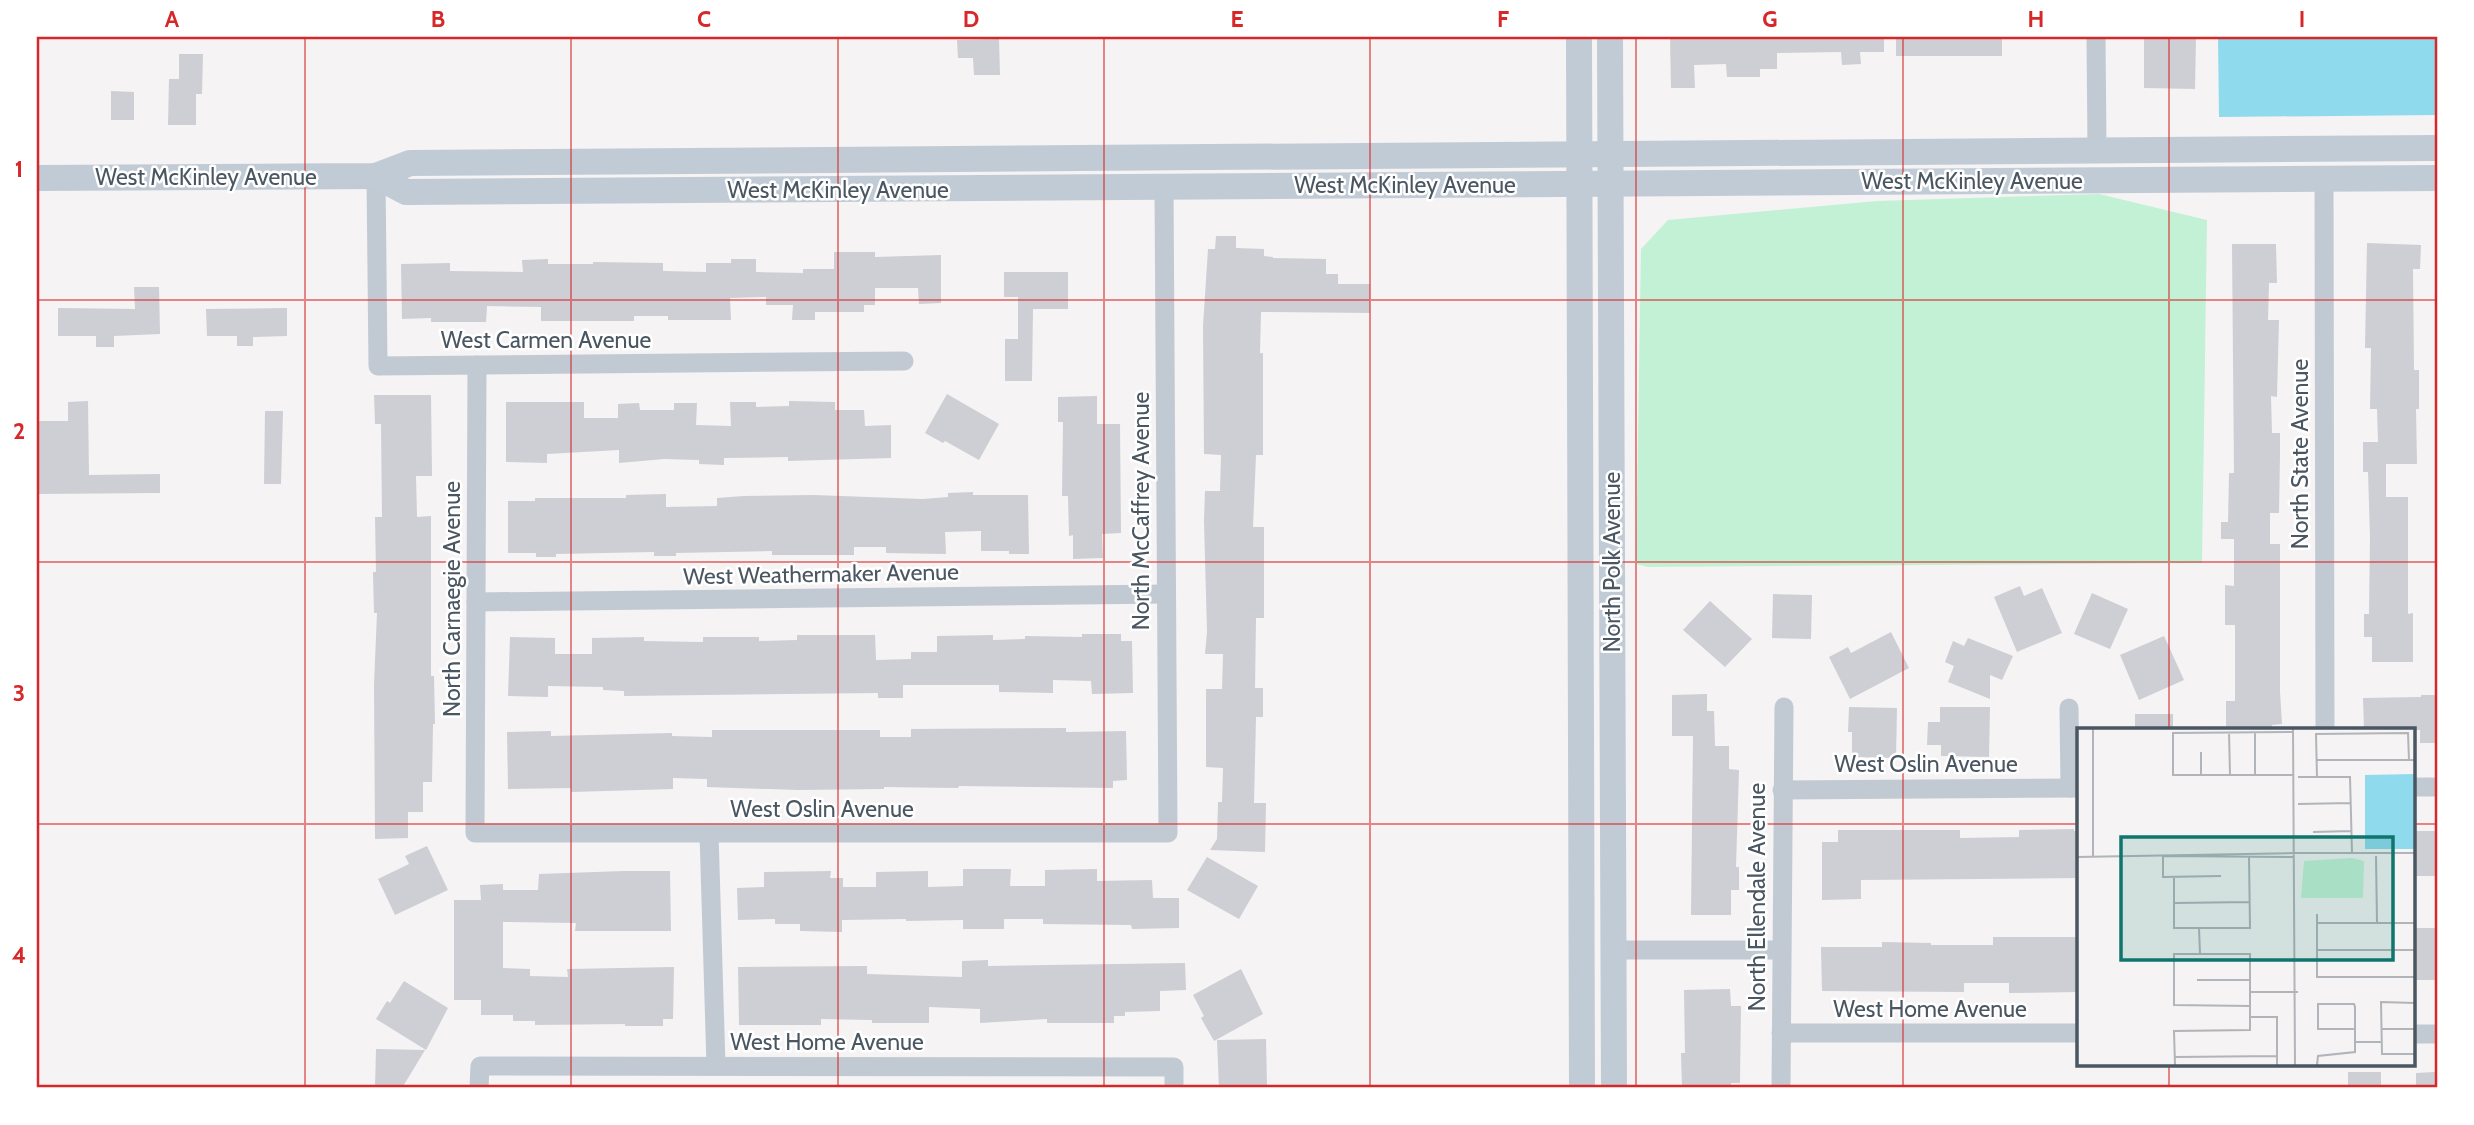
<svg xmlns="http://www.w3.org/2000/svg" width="2474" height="1125" font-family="Cabin,sans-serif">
<rect width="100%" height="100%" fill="#f5f3f3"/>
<path fill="#c3f1d5" d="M2099,194L2207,220L2202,563L1648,567L1636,564L1641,249L1668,220L1877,201Z"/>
<path fill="#90daee" d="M2218,37H2437V115L2219,117Z"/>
<g fill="#cdcfd5">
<path d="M1670,37H1884V52H1860L1861,64L1842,65L1841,52L1777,53V69H1760V77H1727L1726,64L1694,65L1695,88H1671Z"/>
<rect x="1896" y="37" width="106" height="19"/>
<path d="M2144,37L2196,38L2195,89L2144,88Z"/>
<path d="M999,39L1000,75H974L973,58H958L957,40Z"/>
<path d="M179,54H203L202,94H196V125H168L169,79H179Z"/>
<path d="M111,91L134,92V120H111Z"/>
<path d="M1216,236H1236V248L1264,249V256L1273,257V258L1326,259V274H1338V284H1370V313L1261,312L1260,353H1263V455H1256L1253,527H1264V618H1256L1255,688H1263V717H1256L1254,803H1266L1265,852L1210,850L1217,839L1218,802H1222L1223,768L1206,767V689H1222L1223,654H1205L1207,632L1204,521L1205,491H1220L1221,455L1204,454L1203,326L1208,249H1215Z"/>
<path d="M2367,243L2421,245L2420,269H2413L2414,370H2419V409H2416L2417,464H2386V497H2408V614L2413,613V662H2372V637H2364V614H2369L2370,537L2368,472H2363V442H2378L2377,409H2370L2371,348H2365Z"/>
<path d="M2232,244H2276L2277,283H2269L2268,320H2279L2277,397L2271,396L2272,433H2280V455L2279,513H2270V544H2280V692L2282,724L2272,725V730H2226V701H2235V625H2225V585L2234,586V539H2221V522H2228L2229,473H2234Z"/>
<path d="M834,252H875V257L941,255V303L919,304L918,288H875V305H864V312H815V320H792L793,305H766V297L730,298L731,320H668V316H634V321H541V307L487,306L486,322H431V318L402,319L401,264L450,263V271L523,272L522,260L548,259V264H593V262L663,263V271L706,272V263H731V259H756V272L803,273V269H834Z"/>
<path d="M1004,272H1068V309H1033L1032,381H1005V339H1018V297H1004Z"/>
<path d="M134,287H159L160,334L114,336V347H96V336H58V308L135,309Z"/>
<path d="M287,308V336L253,337V346H237V336H207L206,309Z"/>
<path d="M947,394L999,424L979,460L945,441L943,443L925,433Z"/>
<path d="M374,395H431L432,476H416L417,517L431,516V676H434L435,724H433L432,782H423V812H408V838L375,839L374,684L377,613H374L373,572H376L375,517H382L381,424H375Z"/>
<path d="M1097,396V424H1120L1121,533L1102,534L1103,558L1073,559V535L1069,536L1068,496H1062L1063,422H1058V397Z"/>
<path d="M88,401L89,475L160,474V493L37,494L38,421H68V402Z"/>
<path d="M789,401L835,402V410H864L865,426L891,425V458L788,461V457L724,458V465L699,464V460L664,459L619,463V450L547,454V463L506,462V402H584V418H618V404L639,403L640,410H674V403H697L696,425L731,426L730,402H756V407L789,406Z"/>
<path d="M265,411H283L281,484H264Z"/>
<path d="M973,492V495H1028L1029,554H1009V551H981V531L945,532L946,554L886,553V547H854V555H772V551L676,553V556H654V552L556,554V557H536V553H508V501H535V498H626V495L666,494V507L717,506V498L744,496L813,495L923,499L948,497V493Z"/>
<path d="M2020,586L2024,596L2042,588L2062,633L2017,652L1994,597Z"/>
<path d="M2092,593L2128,609L2110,649L2074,634Z"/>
<path d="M1773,594L1812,595L1811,639L1772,638Z"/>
<path d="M1710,601L1752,639L1725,667L1683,630Z"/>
<path d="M1891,632L1909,668L1850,699L1829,657L1848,647L1851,653Z"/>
<path d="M1082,634H1121V641H1132L1133,693L1092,694L1091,681L1053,680V693L999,692V685H903V698H878V693L624,696V691L603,690V687L548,686V697L508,696L510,637L555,638V654H592V638L644,637V641L703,642V637H759V641L797,640V635H875L876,660L911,659V652H937V636L993,635V640L1025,639V636L1082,637Z"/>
<path d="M2164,636L2184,680L2139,700L2120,655Z"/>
<path d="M1968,638L2013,656L2002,680L1990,675V699L1948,682L1954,666L1945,662L1953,641L1964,646Z"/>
<path d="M1707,694V711H1714L1715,746H1729V769L1739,770L1736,867H1739V890H1731V915H1691L1693,736H1672V695Z"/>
<path d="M2421,695H2437V743H2420V730H2364L2363,698L2421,697Z"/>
<path d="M1849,707L1897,708L1896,758L1852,757V732H1848Z"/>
<path d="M1940,707H1990L1989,757L1941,756V745H1927L1928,722H1940Z"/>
<rect x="2135" y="714" width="38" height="16"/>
<path d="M1066,728V732L1126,731L1127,780L1113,781V788L959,786L958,788L884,787V789L798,790L707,787V779L673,778V789L571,792V788L508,789L507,732L551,731V736L672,733V736L712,737V730H880V737H911V729Z"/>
<path d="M2074,829V831H2078V878L1861,880V899L1822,900V842H1838V830H1960V838L2019,837V830Z"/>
<rect x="2413" y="831" width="24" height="45"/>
<path d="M427,846L448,890L395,915L378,879L409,864L405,856Z"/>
<path d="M1207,857L1258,886L1239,919L1187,890Z"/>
<path d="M963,869H1011L1010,886H1045V870L1097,869V881L1152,880L1153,898H1179V928L1132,929L1131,925L1043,924V919H1004V929H963V920L906,921V919L842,920V932L800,931V924H775V919L738,920L737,888L764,887V872L831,871L830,878H843V887H876V872L928,871V887L963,886Z"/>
<path d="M624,871H670L671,931H575L576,923L503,922V968L530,969V976L568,977L567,969L674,967L673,1019H663V1026H625V1024L535,1025V1021H513V1015H481V1000H454V900H481L480,885L503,884V890H538L539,874Z"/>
<path d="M2413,928H2436L2437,980H2413Z"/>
<path d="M1993,937H2078V992L2009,993V983H1964V992L1822,991L1821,947H1882V942L1931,943V945H1993Z"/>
<path d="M988,960V966L1185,963L1186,990L1160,991V1011L1125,1012V1016H1114V1023H1047V1019L980,1023V1009L929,1007V1023H872V1020L821,1019V1025H739L738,967L867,966V974L962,977V961Z"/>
<path d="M1241,969L1263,1014L1214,1041L1201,1018L1204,1016L1193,995Z"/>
<path d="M404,981L448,1008L426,1050L376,1019L387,1001L390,1003Z"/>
<path d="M1730,989L1731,1006H1741L1740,1083H1731V1088H1682L1681,1053H1685L1684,990Z"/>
<path d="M1266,1039L1267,1087L1219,1088L1217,1040Z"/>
<path d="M376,1049L425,1050L402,1088H375Z"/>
<rect x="2348" y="1072" width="33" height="16"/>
<path d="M2435,1072V1088H2416V1073Z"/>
</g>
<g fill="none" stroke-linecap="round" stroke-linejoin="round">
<g stroke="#c1cad2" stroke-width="19">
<path d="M2096,37L2097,149"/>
<path d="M376,176L378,366L904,361"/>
<path d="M2324,178L2325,730"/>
<path d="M477,365L475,833H1168L1164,188"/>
<path d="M476,602L1166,594"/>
<path d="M2069,708L2070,788"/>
<path d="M2413,787H2437"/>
<path d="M1782,790L2078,788"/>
<path d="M709,833L716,1066"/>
<path d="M1614,950H1781"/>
<path d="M1781,1033H2078"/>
<path d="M2413,1034H2437"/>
<path d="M479,1088L480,1066L1174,1067V1088"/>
<path d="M1781,1088L1784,707"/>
</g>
<g stroke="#c1cbd6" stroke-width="26">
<path d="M1579,37L1582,1088"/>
<path d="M1610,37L1614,1088"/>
<path d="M376,176L406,192L2437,178"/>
<path d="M37,178L376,176L410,163L2437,148"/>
</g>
</g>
<path fill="none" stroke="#d62828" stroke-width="2" stroke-opacity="0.55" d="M305,37V1088M571,37V1088M838,37V1088M1104,37V1088M1370,37V1088M1636,37V1088M1903,37V1088M2169,37V730M37,300H2437M37,562H2437M37,824H2078M2413,824H2437M2169,1064V1088"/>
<g text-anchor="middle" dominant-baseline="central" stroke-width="5" stroke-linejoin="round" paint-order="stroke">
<g font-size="23" fill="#4a5661" stroke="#fff">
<text x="206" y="177">West McKinley Avenue</text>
<text x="1972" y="181">West McKinley Avenue</text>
<text x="1405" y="185">West McKinley Avenue</text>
<text x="838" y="190">West McKinley Avenue</text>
<text x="546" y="340">West Carmen Avenue</text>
<text transform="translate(2300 454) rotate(-90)">North State Avenue</text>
<text transform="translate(1141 511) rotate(-90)">North McCaffrey Avenue</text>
<text transform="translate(1612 562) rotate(-90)">North Polk Avenue</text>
<text transform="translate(821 574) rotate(-1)">West Weathermaker Avenue</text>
<text transform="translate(452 599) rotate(-90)">North Carnaegie Avenue</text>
<text x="1926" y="764">West Oslin Avenue</text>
<text x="822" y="809">West Oslin Avenue</text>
<text transform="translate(1757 897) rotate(-90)">North Ellendale Avenue</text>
<text x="1930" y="1009">West Home Avenue</text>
<text x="827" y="1042">West Home Avenue</text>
</g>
</g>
<g transform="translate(2077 728)">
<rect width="338" height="338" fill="#f5f3f3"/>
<path d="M275,130L287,133L286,170H224L227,133Z" fill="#c3f1d5"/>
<path d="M338,46V121H288V47Z" fill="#90daee"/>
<path fill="none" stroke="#b1b4b9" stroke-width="2" d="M216,1L218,337M152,4L153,46M178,4V46M216,4L96,5V47H217M124,24V47M240,32H338M221,49H273L275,125M240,49L239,6L331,5L332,32M221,76L274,75M236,104L274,103M218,125H338M16,128V1M86,128L217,129M86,128V149L144,148M299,128L300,195M0,129L218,125M97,149V200H173L172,129M97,175L172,174M240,186V249H338M240,195H338M122,200L123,226M240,222H338M120,252H173M173,264H221M338,275L304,274L305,326H338M173,289H200V337M305,301H338M278,314H305M98,329L200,328M98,337L97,303L173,302V226H97V277L173,278M240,337L241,328L278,324V279L277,276H241V301H278"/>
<path fill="#0f766e" fill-opacity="0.15" stroke="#0f766e" stroke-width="3.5" d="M44,109H316V232H44Z"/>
<rect width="338" height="338" fill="none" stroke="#4a5661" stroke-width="3.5"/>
</g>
<rect width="2474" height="1125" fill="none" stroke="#ffffff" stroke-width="77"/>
<rect x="38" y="38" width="2398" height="1048" fill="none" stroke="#d62828" stroke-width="2.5"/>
<g font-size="23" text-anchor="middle" font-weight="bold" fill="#d62828">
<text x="172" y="27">A</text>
<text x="438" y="27">B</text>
<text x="704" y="27">C</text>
<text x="971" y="27">D</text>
<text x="1237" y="27">E</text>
<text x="1503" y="27">F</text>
<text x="1770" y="27">G</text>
<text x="2036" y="27">H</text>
<text x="2302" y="27">I</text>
<text x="19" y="177">1</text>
<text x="19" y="439">2</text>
<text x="19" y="701">3</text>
<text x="19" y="963">4</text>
</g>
</svg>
